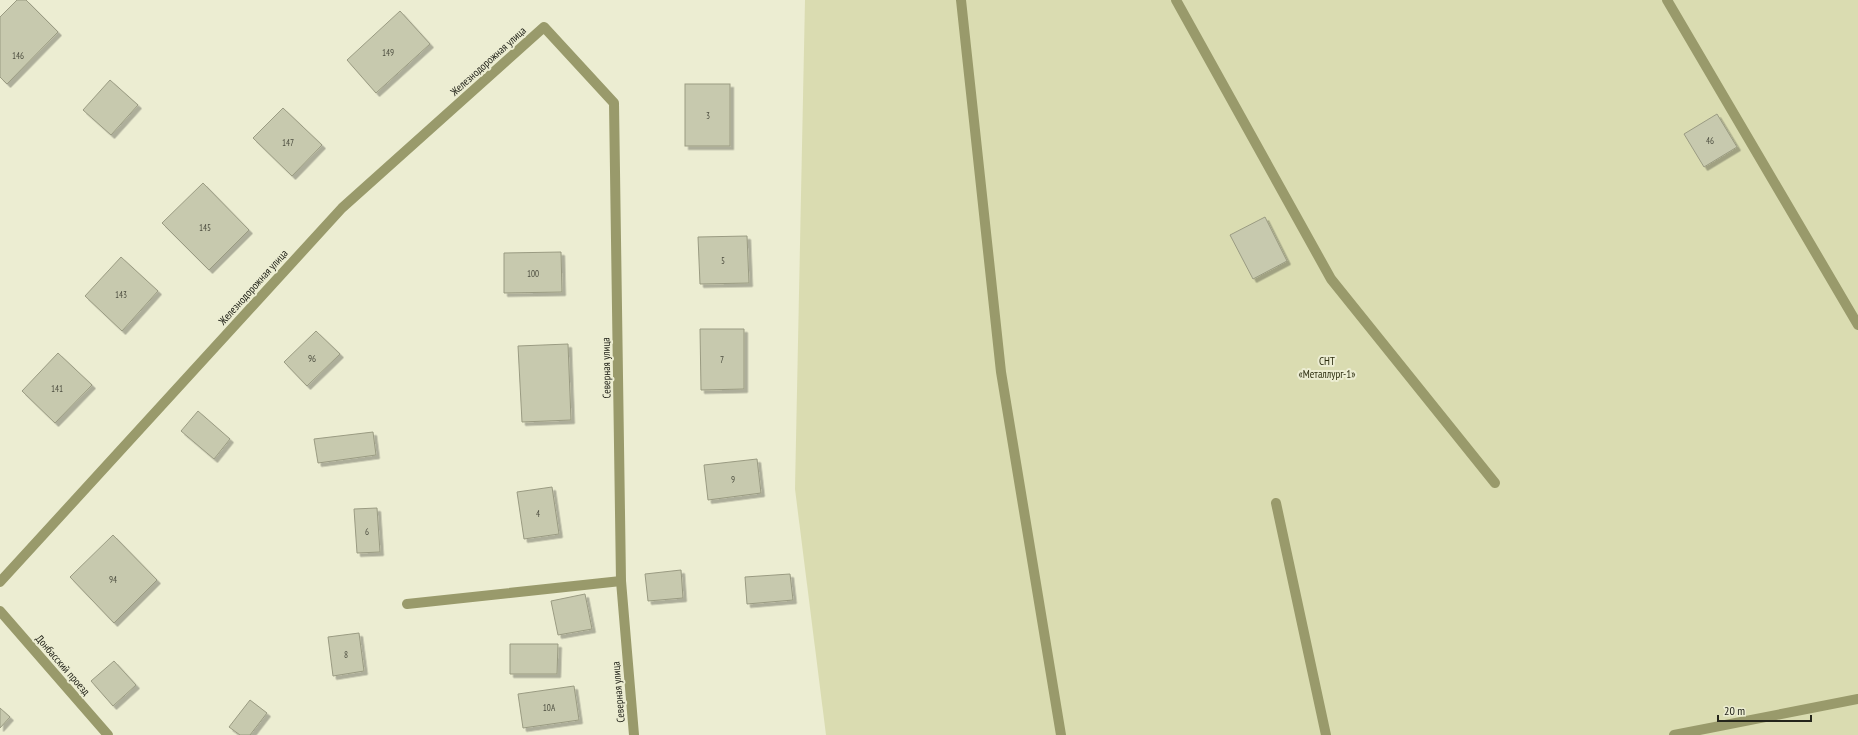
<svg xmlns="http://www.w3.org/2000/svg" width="1858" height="735" font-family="'PT Sans Narrow',sans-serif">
<defs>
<filter id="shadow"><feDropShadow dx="3.5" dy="3.5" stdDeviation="0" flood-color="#0004"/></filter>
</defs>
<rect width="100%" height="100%" fill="#ecedd2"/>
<path fill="#dadcb1" d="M805,0H1858V735H826L795,489Z"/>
<g fill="#c7c9ae" stroke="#9a9b82" filter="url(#shadow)">
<path d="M17,0H26L58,32L7,84L0,77V17Z"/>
<path d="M400,11L430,44L376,93L347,60Z"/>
<path d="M110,80L138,105L111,135L83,110Z"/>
<rect x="685" y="84" width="45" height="62"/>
<path d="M283,108L322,145L292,176L253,138Z"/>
<path d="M1717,114L1737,147L1704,167L1684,134Z"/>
<path d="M203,183L249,230L209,270L162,223Z"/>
<path d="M1265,217L1287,261L1253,279L1230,235Z"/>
<path d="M747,236L749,283L700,284L698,237Z"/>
<path d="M561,252L562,292L504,293V253Z"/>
<path d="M121,257L158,291L122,331L85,296Z"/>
<path d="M700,329H744V389L701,390Z"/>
<path d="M316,331L340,354L307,386L284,362Z"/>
<path d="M568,344L571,420L522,422L518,346Z"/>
<path d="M58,353L92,385L55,423L22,391Z"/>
<path d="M198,411L230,439L214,459L181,431Z"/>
<path d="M373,432L376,455L318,463L314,439Z"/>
<path d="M757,459L761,493L708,500L704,465Z"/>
<path d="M552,487L559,534L524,539L517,492Z"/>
<path d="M377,508L380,552L357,553L354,509Z"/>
<path d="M113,535L157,580L114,623L70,577Z"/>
<path d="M681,570L683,598L648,601L645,574Z"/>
<path d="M790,574L793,600L747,604L745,577Z"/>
<path d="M585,594L592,629L558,635L551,601Z"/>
<path d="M359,633L364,671L333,676L328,637Z"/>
<path d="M510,644H558L557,674H510Z"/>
<path d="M114,661L136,685L113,706L91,681Z"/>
<path d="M574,686L579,720L523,728L518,694Z"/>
<path d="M250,700L267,713L250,735H240L229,727Z"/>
<path d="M0,708L10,717L0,728Z"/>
</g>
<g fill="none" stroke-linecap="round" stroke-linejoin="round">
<g stroke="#999a6b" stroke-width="10">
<path d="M961,0L1001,372L1061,735"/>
<path d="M1176,0L1331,279L1495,483"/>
<path d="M1667,0L1858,325"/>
<path d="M1276,503L1326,735"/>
<path d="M0,582L342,208L544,27L614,103L621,581L634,735"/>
<path d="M407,604L621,581"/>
<path d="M0,611L108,735"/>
<path d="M1674,735L1858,699"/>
</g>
</g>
<g text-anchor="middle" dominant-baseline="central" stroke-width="4" stroke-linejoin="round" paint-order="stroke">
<g font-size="9" fill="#4d4e40">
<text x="388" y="52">149</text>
<text x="18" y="55">146</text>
<text x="708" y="115">3</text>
<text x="1710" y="140">46</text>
<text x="288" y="142">147</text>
<text x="205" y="227">145</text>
<text x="723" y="260">5</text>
<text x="533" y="273">100</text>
<text x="121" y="294">143</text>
<text x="312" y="358">96</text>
<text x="722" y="359">7</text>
<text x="57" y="388">141</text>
<text x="733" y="479">9</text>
<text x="538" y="513">4</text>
<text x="367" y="531">6</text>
<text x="113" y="579">94</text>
<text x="346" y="654">8</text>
<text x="549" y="707">10А</text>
</g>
<g font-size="11" fill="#24251b" stroke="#ecedd2">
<text transform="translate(488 61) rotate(-42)">Железнодорожная улица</text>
<text transform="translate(253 287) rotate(-48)">Железнодорожная улица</text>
<text transform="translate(606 368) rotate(-91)">Северная улица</text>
<text transform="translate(63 665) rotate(49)">Донбасский проезд</text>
<text transform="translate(618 692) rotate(-95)">Северная улица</text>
</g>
<g font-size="11" fill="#2c2d0f" stroke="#ecedd2">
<text x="1327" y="361">СНТ<tspan x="1327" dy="13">«Металлург-1»</tspan></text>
</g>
</g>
<path d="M1718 715v6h93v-6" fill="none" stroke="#24251b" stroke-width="2"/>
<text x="1724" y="715" font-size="12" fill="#24251b" stroke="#ecedd2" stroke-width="3" paint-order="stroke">20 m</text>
</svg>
